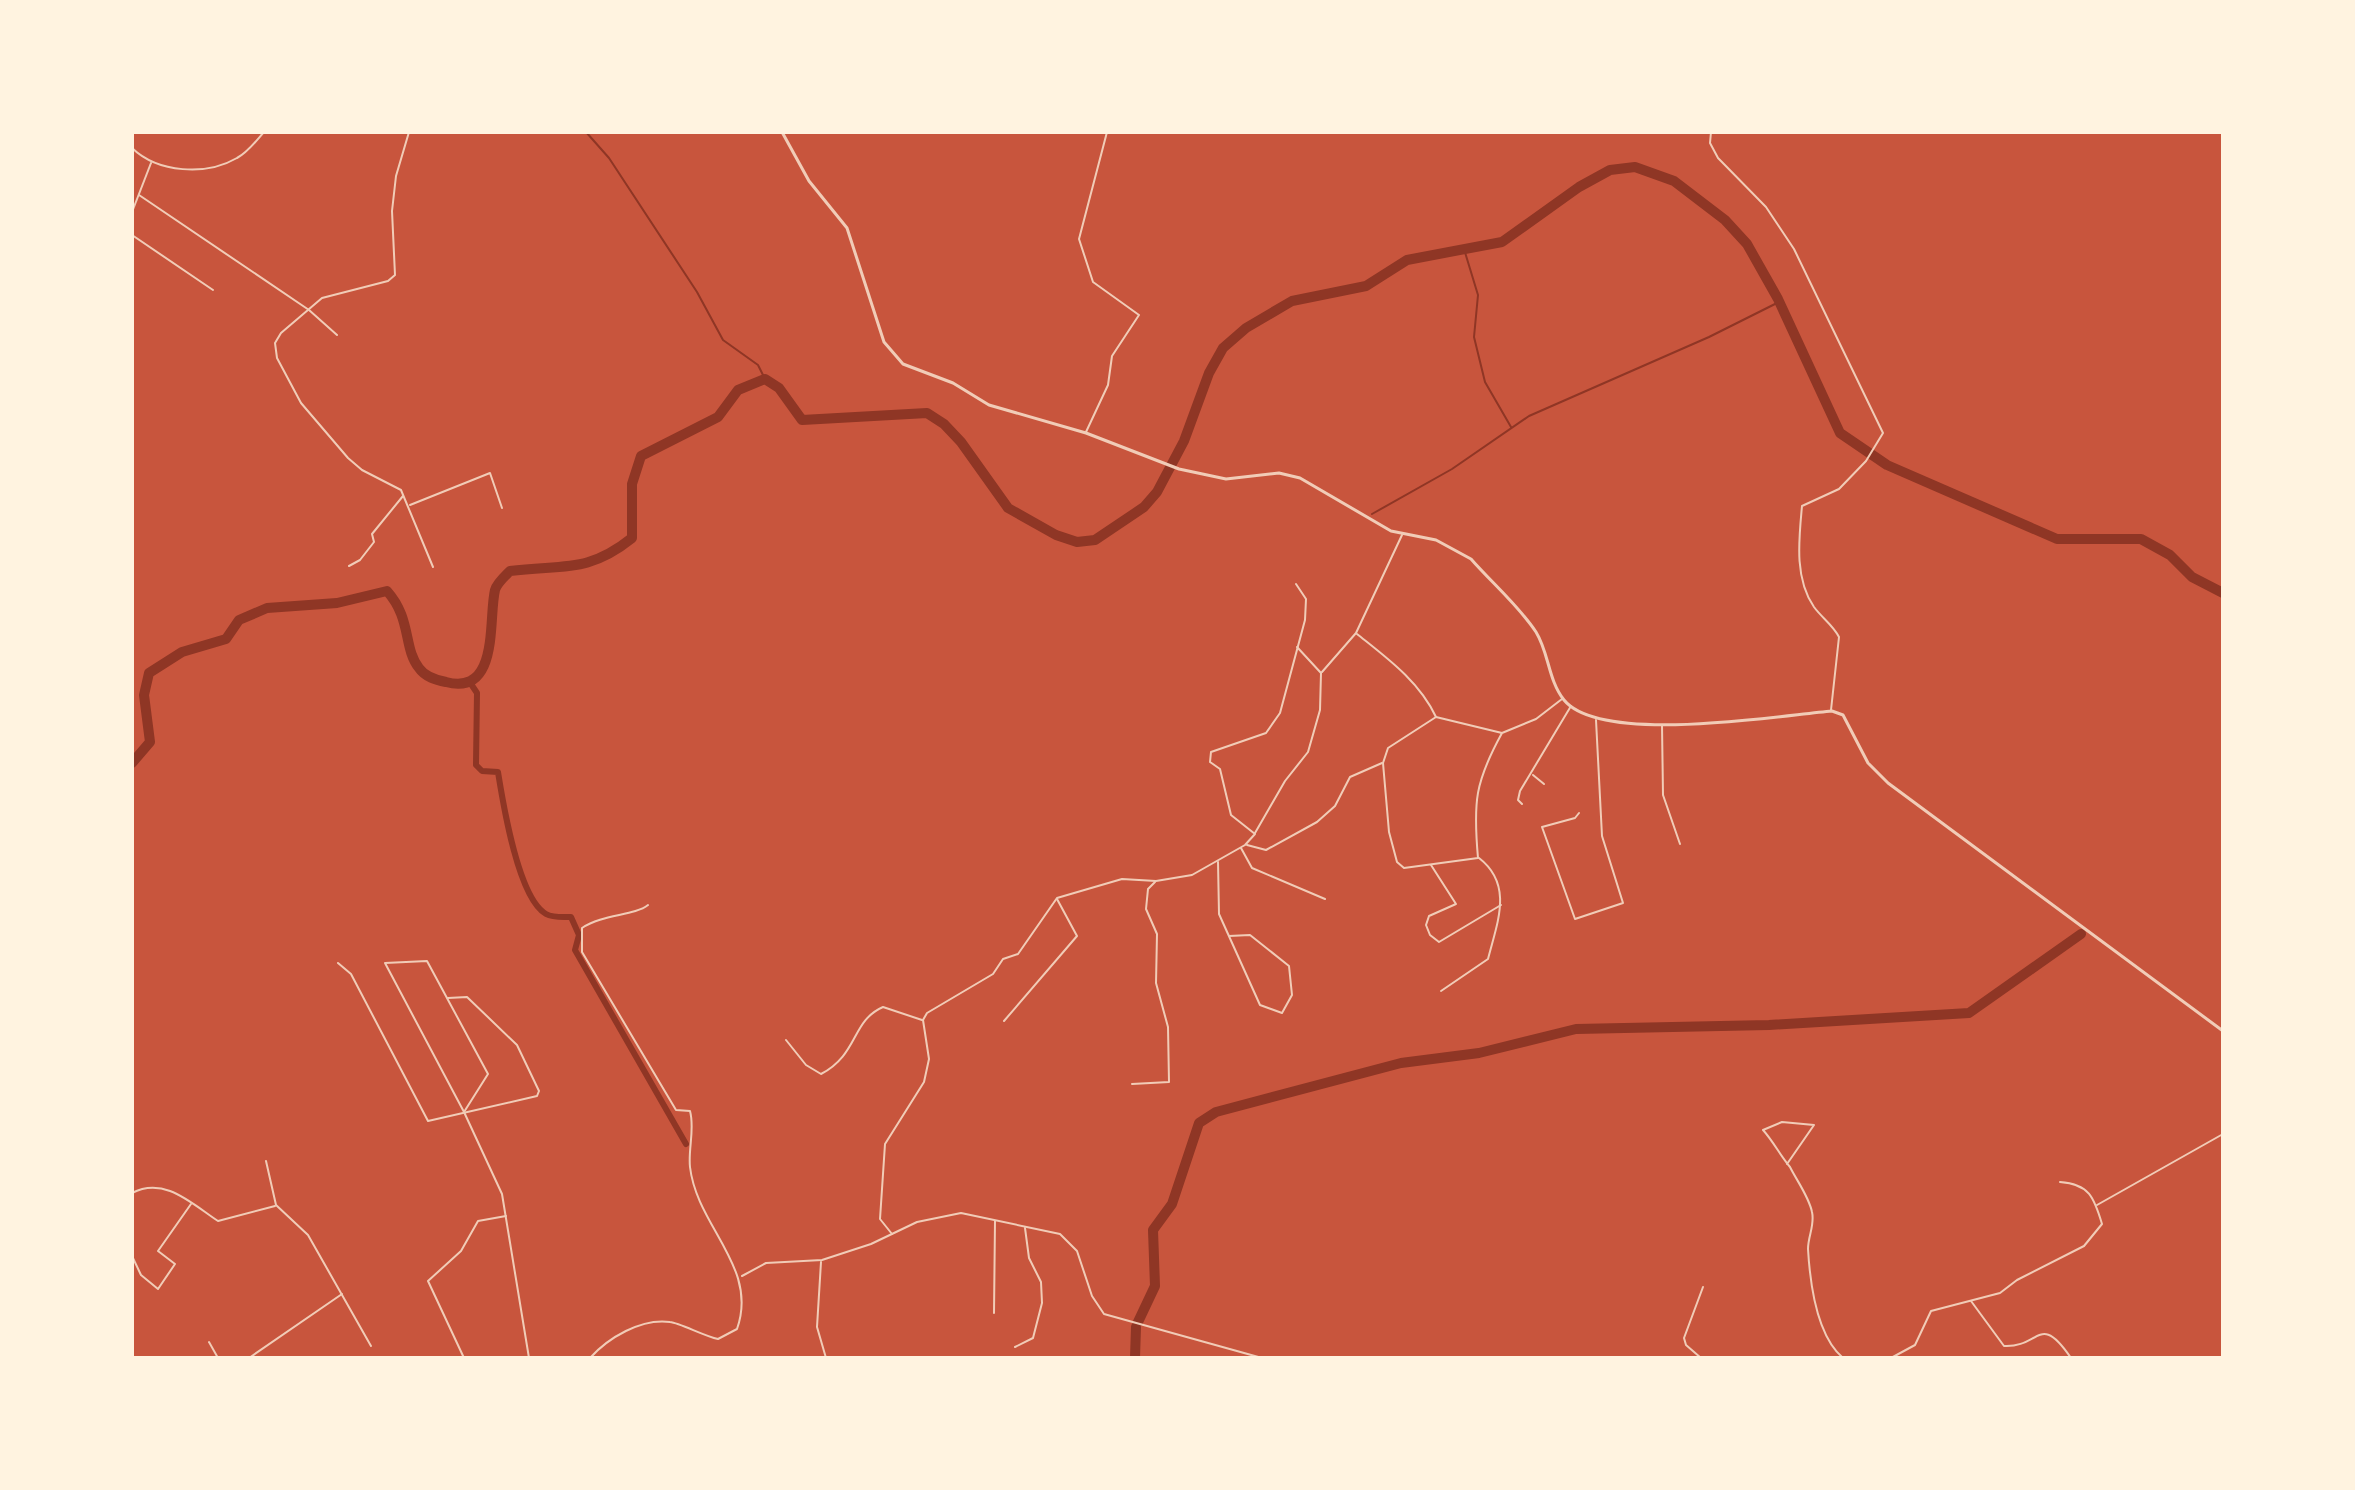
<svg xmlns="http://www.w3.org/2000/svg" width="2355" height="1490" font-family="Roboto,sans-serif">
<rect width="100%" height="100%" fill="#c8553d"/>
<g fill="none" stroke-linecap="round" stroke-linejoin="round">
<g stroke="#8f3625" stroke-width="2">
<path d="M586,132L609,158L697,292L723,340L758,365L765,379"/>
<path d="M1464,249L1478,295L1474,337L1485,382L1511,427"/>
<path d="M1372,514L1452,469L1529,416L1709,337L1779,302"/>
</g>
<path stroke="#8f3625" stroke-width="6" d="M469,681L477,693L476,765L482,771L498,772C503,803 518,898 546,914C553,918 563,917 571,917L579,935L575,950L686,1144"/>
<g stroke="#8f3625" stroke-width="10">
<path d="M132,763L150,742L144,695L149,673L182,652L226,639L239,620L267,608L337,603L387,591C412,619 403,648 419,668C425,677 436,680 446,682C500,696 488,619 495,590C497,583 504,577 510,571C562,564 587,574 632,538V484L641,456L718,417L738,390L765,379L779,388L802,420L927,413L944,424L961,442L1008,508L1056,535L1077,542L1095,540L1144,507L1157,492L1184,441L1209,373L1223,348L1246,328L1292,301L1366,286L1407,260L1502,242L1579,187L1610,170L1635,167L1674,181L1725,220L1747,244L1778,299L1840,433L1887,465L2057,539H2141L2170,555L2192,577L2223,593"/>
<path d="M1138,1322L1155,1286L1153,1230L1172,1204L1199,1123L1216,1112L1401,1063L1479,1053L1576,1029L1769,1025L1969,1013L2081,934"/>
<path d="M1135,1358L1136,1327"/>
</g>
<g stroke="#f1ccb7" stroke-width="2">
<path d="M409,132L396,176L392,211L395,275L388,281L322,298L281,333L275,343L277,358L301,403L348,458L362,470L401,490L433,567"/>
<path d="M1711,132L1710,143L1718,158L1766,207L1794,249L1883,433L1866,461L1839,489L1802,506C1799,539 1794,578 1814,607C1822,618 1833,625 1839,637L1831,710"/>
<path d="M132,148C158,173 206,176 237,158C248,152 256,141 264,132"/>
<path d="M139,195L309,310L337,335"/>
<path d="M132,212L151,163"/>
<path d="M132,235L213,290"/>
<path d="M1086,432L1108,385L1112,356L1139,315L1093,282L1079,239L1107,132"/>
<path d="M410,505L490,473L502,508"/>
<path d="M349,566L360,560L374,542L372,534L403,496"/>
<path d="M1357,634C1387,658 1419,681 1436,717"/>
<path d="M1322,672L1356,633L1402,535"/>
<path d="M1662,725L1663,795L1680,844"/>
<path d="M1502,733C1475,782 1473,802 1478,858L1404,868L1397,862L1389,832L1383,763L1388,748L1436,717L1502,733L1536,719L1562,699"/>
<path d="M1533,775L1544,784"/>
<path d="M1522,804L1518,800L1520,791L1571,706"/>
<path d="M1579,813L1575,818L1542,827L1575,919L1623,903L1602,836L1596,720"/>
<path d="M1255,833L1285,781L1308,752L1320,710L1321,673L1297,647"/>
<path d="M1247,845L1266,850L1317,822L1335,806L1350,777L1382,763"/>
<path d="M1241,848L1252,868L1325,899"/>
<path d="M1218,862L1219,914L1260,1005L1282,1013L1292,995L1289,966L1250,935L1229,936"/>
<path d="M1431,865L1456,904L1429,916L1426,925L1430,935L1439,942L1501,905"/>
<path d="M338,963L351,974L428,1121L537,1096L539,1091L517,1045L467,997L448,998"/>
<path d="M1441,991L1488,959C1497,923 1514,885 1479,858"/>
<path d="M1004,1021L1077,936L1057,899"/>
<path d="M786,1040L806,1065L821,1074C859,1054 851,1021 883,1007L922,1020"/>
<path d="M1132,1084L1169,1082L1168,1027L1156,983L1157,934L1146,909L1148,889L1155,882"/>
<path d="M464,1112L488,1074L427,961L385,963L464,1112L502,1194L529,1358"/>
<path d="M266,1161L276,1205L308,1235L371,1346"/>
<path d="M1787,1164L1814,1125L1782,1122L1763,1130C1773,1141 1780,1155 1790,1167C1797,1181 1809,1197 1812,1212C1815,1225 1808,1236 1808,1249C1810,1283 1816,1335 1843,1358"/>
<path d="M132,1193C164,1176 191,1203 218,1221L275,1206"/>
<path d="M2097,1205L2223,1134"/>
<path d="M892,1234L880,1219L885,1144L924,1082L929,1059L923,1020L927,1013L993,974L1003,959L1018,954L1057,898L1122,879L1156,881L1192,875L1245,845L1255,834L1231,815L1220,769L1210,762L1211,752L1266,733L1280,713L1305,620L1306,599L1296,584"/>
<path d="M132,1256L141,1275L158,1289L175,1264L158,1251L191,1204"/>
<path d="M821,1262L817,1327L826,1358"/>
<path d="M742,1276L766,1263L822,1260L871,1244L917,1222L961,1213L1060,1234L1077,1251L1092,1296L1104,1314L1262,1358"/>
<path d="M1971,1301L2004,1346C2040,1348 2039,1311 2071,1358"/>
<path d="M994,1313L995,1221"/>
<path d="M209,1342L218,1358"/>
<path d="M1015,1347L1033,1338L1042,1303L1041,1282L1029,1258L1025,1228"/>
<path d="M249,1358L342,1294"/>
<path d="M464,1358L428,1281L461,1251L478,1221L506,1216"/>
<path d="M590,1358C608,1338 641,1318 670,1322C680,1323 704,1336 718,1339L737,1329C759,1267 697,1227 690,1167C688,1149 695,1129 690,1111L676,1110L582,952V928C603,914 634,916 648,905"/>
<path d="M1701,1358L1686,1345L1684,1338L1703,1287"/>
<path d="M1891,1358L1915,1345L1931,1311L2000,1293L2017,1280L2084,1246L2102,1224C2094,1197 2089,1184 2060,1182"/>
</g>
<path stroke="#f1ccb7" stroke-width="3" d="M782,132L809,181L847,228L884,342L903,364L953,383L989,405L1086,433L1179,469L1226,479L1279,473L1300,478L1391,531L1436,540L1471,559C1492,583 1519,606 1536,632C1549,653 1548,680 1564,700C1601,745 1774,716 1832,711L1843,715L1868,763L1888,783L2223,1031"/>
</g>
<rect width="2355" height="1490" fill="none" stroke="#fff3e0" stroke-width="268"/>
</svg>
